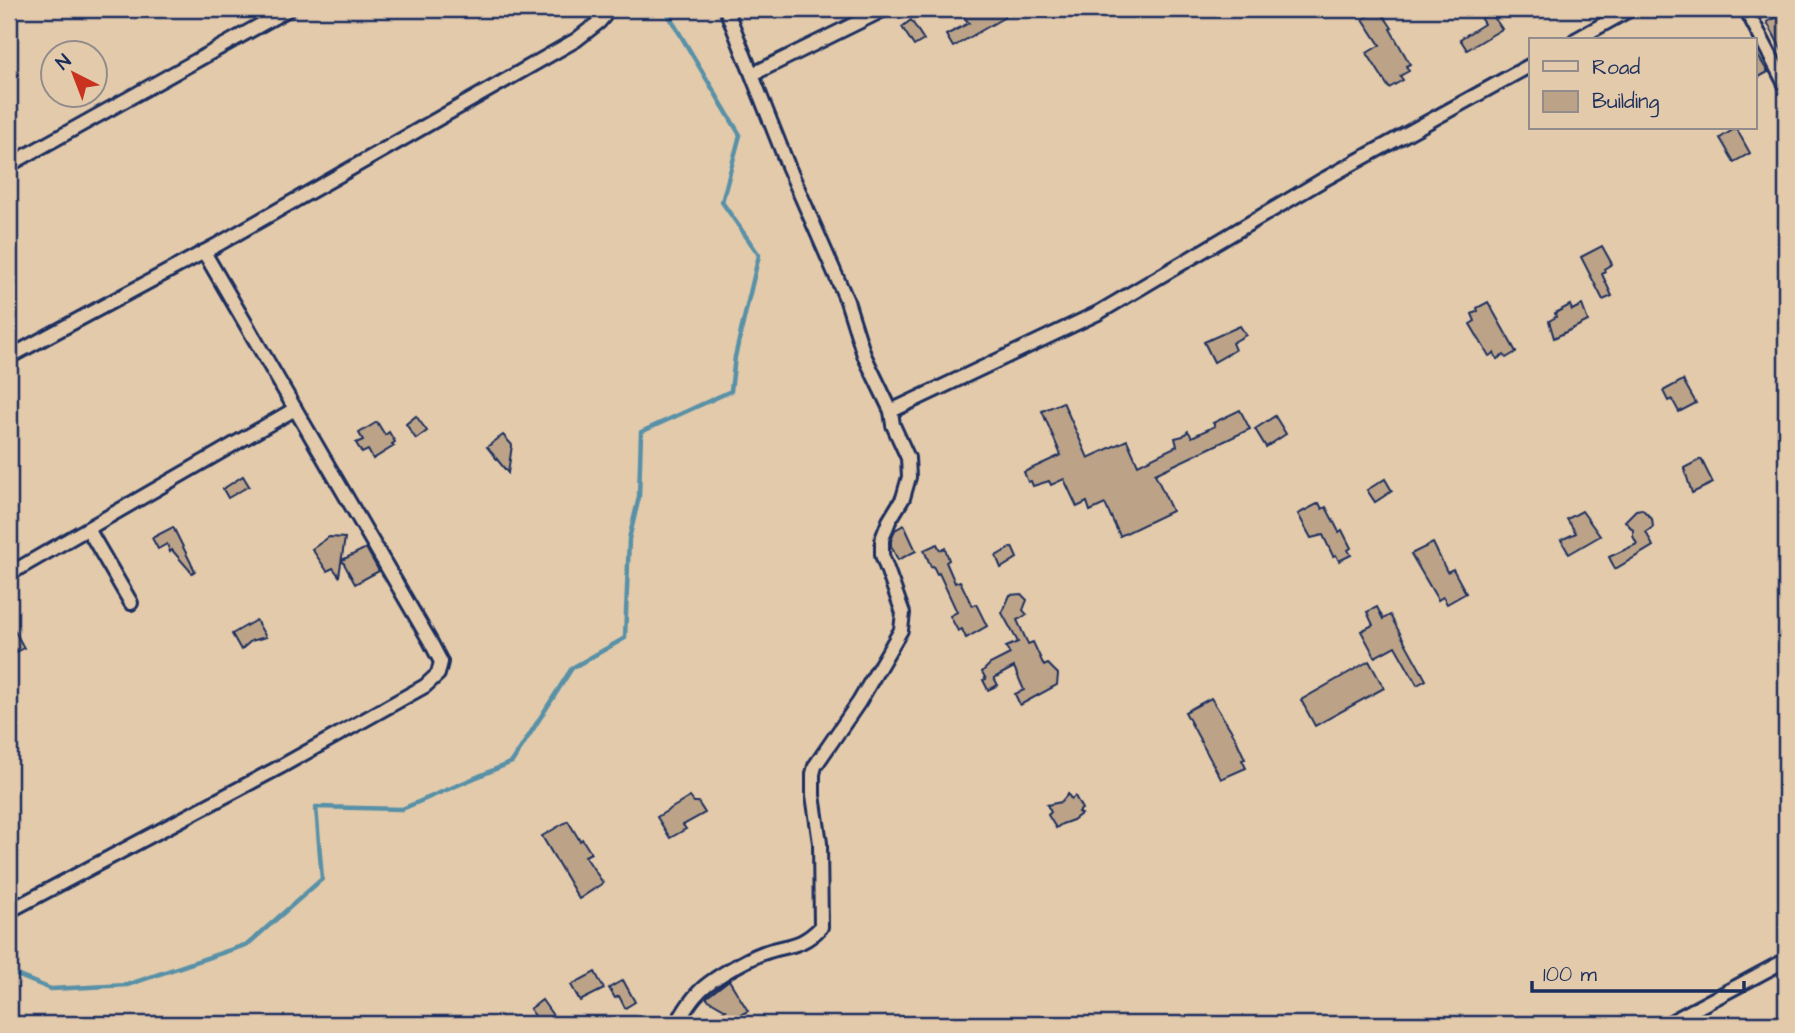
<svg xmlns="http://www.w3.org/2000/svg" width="1795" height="1033" font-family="'Architects Daughter',sans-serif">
<rect width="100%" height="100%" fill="#e3caab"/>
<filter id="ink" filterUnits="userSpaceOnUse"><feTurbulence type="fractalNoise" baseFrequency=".0143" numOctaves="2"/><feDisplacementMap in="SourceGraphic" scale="14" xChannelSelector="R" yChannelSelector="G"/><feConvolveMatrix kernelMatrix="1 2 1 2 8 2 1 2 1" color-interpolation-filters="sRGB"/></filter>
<g filter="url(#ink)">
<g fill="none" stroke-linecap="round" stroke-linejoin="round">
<path stroke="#5891a7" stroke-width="4.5" d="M9,972L51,989L127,985L248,944L322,879L316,807L402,809L512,762L572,668L625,638L629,539L639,497L641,432L731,391L735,357L759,255L722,202L740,135L665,9"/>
</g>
<g fill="#bca388" stroke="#1b2f5e" stroke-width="2">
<path d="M957,9H999L1005,17L953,47L946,35L969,23Z"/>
<path d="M1379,9L1392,28L1390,29L1410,64L1406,66L1409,71L1400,76L1403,80L1389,88L1367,53L1380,45L1363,19Z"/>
<path d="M1786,12V58L1767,22Z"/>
<path d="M1491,13L1502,29L1467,50L1460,39L1484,24L1481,19Z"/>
<path d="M911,20L924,40L914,46L902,27Z"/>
<path d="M1755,51L1768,72L1755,79Z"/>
<path d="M1736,128L1750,153L1734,162L1720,138Z"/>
<path d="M1602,246L1612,264L1604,269L1605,272L1602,274L1612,296L1603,300L1581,257Z"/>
<path d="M1488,302L1516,352L1506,358L1504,355L1497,359L1494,353L1489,356L1470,324L1475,321L1472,314L1478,311L1477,308Z"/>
<path d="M1570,305L1572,310L1582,305L1588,321L1554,338L1549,321L1556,317L1555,313Z"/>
<path d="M1240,326L1246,335L1232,343L1235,350L1214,362L1204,342Z"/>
<path d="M1683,380L1696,403L1679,412L1672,399L1668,401L1663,391Z"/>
<path d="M1063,402L1088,458L1127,440L1138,465L1177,446L1175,438L1183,436L1188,431L1192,437L1215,426L1213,423L1240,410L1250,429L1155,474L1172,511L1120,536L1105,504L1090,511L1087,502L1077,507L1064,479L1051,485L1049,481L1033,486L1031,481L1028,482L1024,472L1061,455L1042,411Z"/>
<path d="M416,416L427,431L416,439L406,424Z"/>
<path d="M1275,416L1286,434L1266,447L1255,429Z"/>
<path d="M377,422L385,435L389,432L395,442L392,444L394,446L373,459L368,450L362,453L356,443L363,440L359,433Z"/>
<path d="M503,435L512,445L508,473L487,447Z"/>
<path d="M1701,459L1713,483L1692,493L1684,468Z"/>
<path d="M243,476L249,486L228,498L223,489Z"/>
<path d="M1385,479L1392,491L1375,502L1367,490Z"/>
<path d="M1319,503L1322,509L1326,507L1339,532L1342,530L1351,548L1348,550L1351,555L1339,561L1336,555L1333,556L1323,535L1311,538L1298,514Z"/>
<path d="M1642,509L1652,519L1653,527L1646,532L1653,546L1615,569L1609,557L1637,544L1633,536V530L1625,521L1636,510Z"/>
<path d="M1582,511L1600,536L1569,554L1561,540L1576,533L1567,519Z"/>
<path d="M904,525L916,551L898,560L891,546V541L895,530Z"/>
<path d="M173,527L195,571L192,573L172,550L170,552L167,544L158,549L152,538Z"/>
<path d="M329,537L345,538L339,576L333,568L327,571L312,549Z"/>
<path d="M1433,543L1447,572L1453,569L1466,593L1447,604L1443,597L1438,600L1411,554Z"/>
<path d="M937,544L940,550L945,548L949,560L946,562L955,583L960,581L972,606L976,604L987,626L966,638L962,629L958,631L950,616L957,612L939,573L937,574L933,566L931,567L924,550Z"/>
<path d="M1012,547L1017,558L1001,568L996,556Z"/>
<path d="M366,548L379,571L355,584L342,560Z"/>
<path d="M1021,594L1027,600L1023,610L1027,615L1017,620L1028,644L1033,642L1044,666L1048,664L1058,674L1057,685L1020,705L1015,694L1024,690L1014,667L994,678L998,685L988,690L983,680L986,679L982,672L990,664L1010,654L1006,647L1018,642L1002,613L1010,595Z"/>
<path d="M1377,607L1383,619L1390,615L1426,680L1417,685L1395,646L1375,657L1361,631L1373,625L1367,612Z"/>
<path d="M9,620L24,648L9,656Z"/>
<path d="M256,620L266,637L251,641L241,650L232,634Z"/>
<path d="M1369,661L1384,688L1315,726L1301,700Z"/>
<path d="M1211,698L1234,735L1245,759L1242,760L1246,768L1221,779L1185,712Z"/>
<path d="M1068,794L1071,799L1075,796L1082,809L1078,812L1081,814L1073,820L1062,824L1056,828L1048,815L1051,812L1047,805L1061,802Z"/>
<path d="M690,797L694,802H698L705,813L683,825L686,829L670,838L657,817Z"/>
<path d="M568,821L580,841L582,839L591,853L585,856L603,883L579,899L542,836Z"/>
<path d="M595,972L604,989L580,1001L571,985Z"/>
<path d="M623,980L635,1002L625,1008L619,996L615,998L609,988Z"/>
<path d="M729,980L748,1011L723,1024H700L726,1010L707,999V997Z"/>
<path d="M542,1000L559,1024H541L530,1009Z"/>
</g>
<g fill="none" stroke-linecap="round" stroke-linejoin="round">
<g stroke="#1b2f5e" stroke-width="18">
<g id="street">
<path d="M1746,9L1786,86"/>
<path d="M1575,40L1631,9"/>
<path d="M753,74L885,9"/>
<path d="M9,165L289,9"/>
<path d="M9,357L217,245L576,40L599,22L610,9"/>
<path d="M891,411L1098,313L1321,181L1531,65"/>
<path d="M88,529L131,603"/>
<path d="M9,574L295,409"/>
<path d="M9,911L280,767L425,686L438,674L441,662L430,641L204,252"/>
<path d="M676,1024C683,1014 689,1002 698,993C709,980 747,959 763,953C788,944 800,949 821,927L820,843L813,795V774L815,766L859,702L901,630L903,613L882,555V539L889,521L903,498L909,477L908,458L893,425L891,411L864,355L847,301L788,166L726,9"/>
<path d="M1667,1024L1786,960"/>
</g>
</g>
<use href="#street" stroke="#e3caab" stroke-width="12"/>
</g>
</g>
<rect width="1795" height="1033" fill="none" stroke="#e3caab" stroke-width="35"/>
<rect x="18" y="18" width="1760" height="998" fill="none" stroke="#1b2f5e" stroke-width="2.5" filter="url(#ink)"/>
<rect x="1529" y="38" width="228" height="91" fill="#e3caab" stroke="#938c8c" stroke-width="2"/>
<rect x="1543" y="61" width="35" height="10" fill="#e3caab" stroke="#938c8c" stroke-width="2"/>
<text x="1592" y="74" font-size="21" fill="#1b2f5e">Road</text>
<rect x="1543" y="91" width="35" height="21" fill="#bca388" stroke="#938c8c" stroke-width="2"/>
<text x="1592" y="108" font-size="21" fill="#1b2f5e">Building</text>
<g transform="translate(74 74) rotate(318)"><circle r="33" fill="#e3caab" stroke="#938c8c" stroke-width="2"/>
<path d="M0-5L12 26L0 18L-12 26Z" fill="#c8321e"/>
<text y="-10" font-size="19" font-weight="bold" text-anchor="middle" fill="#1b2f5e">N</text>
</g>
<path d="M1532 981v10h212v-10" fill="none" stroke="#1b2f5e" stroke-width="3.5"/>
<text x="1543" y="981" font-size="21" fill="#1b2f5e" stroke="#e3caab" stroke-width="5" paint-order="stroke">100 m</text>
</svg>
